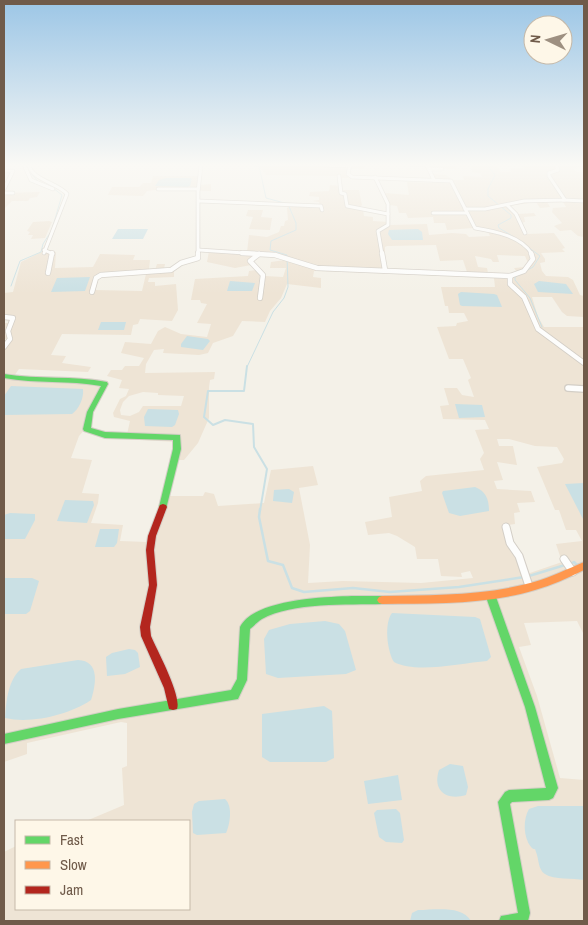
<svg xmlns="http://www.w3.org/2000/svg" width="588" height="925" font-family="'Archivo Narrow',sans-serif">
<rect width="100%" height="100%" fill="#f4f1e8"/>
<g fill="#eee4d5" fill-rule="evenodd">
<path d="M258,165H365L364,169H350L348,178H339L338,176L266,175Z"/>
<path d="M409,165H490L499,168L500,172H511V168H524L522,165H584V167L572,168L577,172H584V237L578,236L571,230L560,231L554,226L562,223L552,212L553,208L566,207L563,202H547L550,207L540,208L536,202L509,206L518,214L534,213L536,216L524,217L525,222L520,223L527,234L554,233L565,248L562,249L565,252L541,253L545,259V262L540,263L542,271L546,276L568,277L573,280L580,295L584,296V317L567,316L562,312L552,297H532L538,317L544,327H584V635L577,621L524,623L531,645L519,647L537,696L560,778L584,780V921H4V852L16,846V909H189V821H86L124,805L122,768L127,766V723L121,722L27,743V754L4,762V344L7,340L4,338V323H8L10,319L4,318V293L13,292L21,262L45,250L56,252L55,268L93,267L100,254L135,255L133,260H150L149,269L155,270L157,264H165L164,269H174V277L149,278L148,282H155V286L176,284L178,310L172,321L140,319L138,324L133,325L131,335L62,334L51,355L66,356L62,363L91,367L88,372L19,369L14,376L76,378L107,382L87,427L79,436L71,458L92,460L82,493L99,494L98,503L91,523L123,525L120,541L147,542L163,496H203L205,492L214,494L218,506L264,503L271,470L313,466L318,485L299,488L310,545L308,583L343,581L421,583L473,578L470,571L461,573L462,577L441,576L438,559H417L415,547L397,536L389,533L368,535L365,522L392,517L389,497L422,491L420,481L426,476L484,470L480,459L484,453L475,430L489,429L485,420L443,419L440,406L449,405L444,388H457L462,395L474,397L468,380L471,378L463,359H449L437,327L456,326L457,323L468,321L464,313H449L448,306H445L441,287H495L494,278L507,279L517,272L514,268L525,267L528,263L525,256L497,255L499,262H493L491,259L475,256L478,267L487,268L488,273L467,272L463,260L440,261L436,245L387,246L385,247V260L388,272L314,271L313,277L321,278V288L287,284L281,298L270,311L265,322L242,321L233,336L213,343L208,353L199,355L163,353L164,349L154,350L146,364L145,373L215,372L214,379L210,380L209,387V418L198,443L184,460H173L175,442L126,439L130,421L114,417L113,413L120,399L126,396L129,389L119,388L122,380L107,376L111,370H122L125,366H139L144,358L121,353L125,342L151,344L158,331L165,327L181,334L207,337L211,324L197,323L207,304L201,303L200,300H191L195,279L248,276L249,271L256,270L251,265L235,268L207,262L209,251L247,252L249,235L267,237L279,232L281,226H284L285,221L288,220L287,208L291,204L320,205L319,202L312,201L319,200V197L309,196L310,192L329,191L330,185L341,186L342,190H359L362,205L358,209L363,210L364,216L373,217V221L389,222L390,225L427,224L429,235L452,233L466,234L469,237L490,236L487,230L473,228L447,230L445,223H434L433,217L408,218L406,213H399L397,206L389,205L385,193L409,195L407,182L432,183L427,167H409ZM455,166H471L472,172L480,173L482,177L463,176L464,180H453L446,175L432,174L431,169H456ZM261,255L285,260L271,262L270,268H286L283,277L265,276L252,260ZM146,274L142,291L95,290L98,278L104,276ZM143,392L158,393V395L184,396L181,406H143L139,412L130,416L121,415L120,410L123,402L129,396ZM497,439H509L535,446L557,447L564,459L562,463L537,467L555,510H559L566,530H576L582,541L556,544L562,562L527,574L511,540L507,525L515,524L514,513L520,512L517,503L535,502L531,491L497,489L494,481L503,480L497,462L517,465L513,446H499Z"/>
<path d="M153,176H200V185L211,184V191L156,190L147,191L143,196L108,195L112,187H139L143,183H151Z"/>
<path d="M40,192L37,197L30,198L28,201H12L4,209V193Z"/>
<path d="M248,210H263L261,217L272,218L270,230L249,229L253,217L246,216Z"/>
<path d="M49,221L52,222L45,238L31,239L33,235H28L30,232L27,231L33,222Z"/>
</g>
<g fill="#cae0e4">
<path d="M166,178H190L192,179L190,186L187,187L155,186L159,180Z"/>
<path d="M118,229H148L143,239H112Z"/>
<path d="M418,229L422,232L423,240H392L388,234L389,230Z"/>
<path d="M90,277L85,291L51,292L57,278Z"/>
<path d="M230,281L255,283L252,291H227Z"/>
<path d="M539,281L566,284L573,294L538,292L534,284Z"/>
<path d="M461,292L494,294L497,295L502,307L462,306L460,305L458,294Z"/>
<path d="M101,322H126L124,330H98Z"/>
<path d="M187,336L208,339L210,341L203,350L181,347V344Z"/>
<path d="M11,386L83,389C84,398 79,409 72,414L4,415V396Z"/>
<path d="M455,404L482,405L485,417L459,418Z"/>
<path d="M148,409L178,410L179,414L175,425L172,427L145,426L144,417Z"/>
<path d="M584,483V518L583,519L565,484Z"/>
<path d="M475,487C486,491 489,500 489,511L460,516L449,513L442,493L443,491Z"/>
<path d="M289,489L294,492L292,503L273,501L274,490Z"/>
<path d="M65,500L93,501L94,505L87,523L57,521Z"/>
<path d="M10,513L35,514V520L25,539H4V515Z"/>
<path d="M100,529H119L117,543L114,547H95Z"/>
<path d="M4,578H32L39,581L30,611L26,614H4Z"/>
<path d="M392,613L475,617L480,619L491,657L487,661C461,663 416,674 394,662C387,651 384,623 392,613Z"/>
<path d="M325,621L339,624L345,631L356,670L346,674L278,678L266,674L264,639L269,630L290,624Z"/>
<path d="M129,649L135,650L138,653L140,667L125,674L107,676L106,657L112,653Z"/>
<path d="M78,660C100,661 96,684 91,700C69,715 31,724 5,718C6,702 8,680 21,669Z"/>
<path d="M324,706L332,711L334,758L326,762H270L262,757V714Z"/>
<path d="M450,764L463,766L468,787L466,795C447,801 432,791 439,770Z"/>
<path d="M398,775L402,800L368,804L364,781Z"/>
<path d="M225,799C233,806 230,824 226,833L197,835L193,833L192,812L194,804L199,801Z"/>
<path d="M538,806H584V880C573,878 554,880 545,874C538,870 539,859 536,852C534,846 536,852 531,847C523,837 523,819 529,809Z"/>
<path d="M396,809L400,813L404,840L402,843L386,842L379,837L374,813L377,810Z"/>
<path d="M418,910C435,910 462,905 471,921H410L412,913Z"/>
</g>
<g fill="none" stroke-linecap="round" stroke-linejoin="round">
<g stroke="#cae0e4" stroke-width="1">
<path d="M487,165L495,175L488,189V196L511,215V218L498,225L499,228L514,237"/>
<path d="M30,173L39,182"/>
<path d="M53,188L62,195L53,226"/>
<path d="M4,209V214"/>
<path d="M528,247L540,256L533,267L515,277V280L530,298L542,327"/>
<path d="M11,286L20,261L41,252L43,244L52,230"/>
<path d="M247,367L273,312L284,298L288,287L287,255L270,250L271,241L296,230V223L288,204L266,198L259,166L251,165"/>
</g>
<path stroke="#cae0e4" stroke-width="2" d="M247,366L244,391H208L204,417L213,425L225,420L253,424L254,447L267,469L260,511"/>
<g stroke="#cae0e4" stroke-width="2.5">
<path d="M260,509L259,517L268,561L283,565L292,588L304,592L353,588L390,592L459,587L524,577"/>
<path d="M570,564L574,562L578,566"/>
<path d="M529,576L565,565"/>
</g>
<g stroke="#d3cec6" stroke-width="4.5">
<g id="street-far3">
<path d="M24,165L31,180L53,189"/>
<path d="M29,165C32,180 58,183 67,194L44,253"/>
<path d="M324,165L350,166"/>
<path d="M350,165L348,174L352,177L451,181L475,228C494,231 521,236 532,254"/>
<path d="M427,165L434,180"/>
<path d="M429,169H442"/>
<path d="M4,171H13L4,189"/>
<path d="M339,176L341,193L345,194L347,206L388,214"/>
<path d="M375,177L388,204V225L378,231L382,254"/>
<path d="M158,189H198"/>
<path d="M4,193H13"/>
<path d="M563,200L584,201"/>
<path d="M199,201L321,206L322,210"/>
<path d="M507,205L516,214L525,233"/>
<path d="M465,209H485L524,201L565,200L549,176V173L558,170L556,165"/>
<path d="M433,213H467"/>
<path d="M44,250L53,254"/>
<path d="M199,250L261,254"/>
<path d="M198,254V192L201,165"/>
</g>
</g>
<g stroke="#d3cec6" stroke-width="6">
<g id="street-far2">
<path d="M242,253L275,255L317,268L511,276"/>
<path d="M382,253L385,270"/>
<path d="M531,253L533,259L524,271L510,276V284L524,297L538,329L584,363"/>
<path d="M259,254L250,261L263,275L260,298"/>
<path d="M48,273L52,253"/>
<path d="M92,292L96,278L101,275L171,270L181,263L198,258V253"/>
<path d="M4,317L13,318L8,331L10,339L4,347"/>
</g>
</g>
<g stroke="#d3cec6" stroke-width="8">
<path id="street-far1" d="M568,388L584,389"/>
</g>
<g stroke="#d3cec6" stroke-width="9">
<g id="street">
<path d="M506,527L510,543L519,556L529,586"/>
<path d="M564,559L573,572"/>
</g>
</g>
<g stroke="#d4cec6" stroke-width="2">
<g id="fast">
<path d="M4,374C38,380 73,375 107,382L108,384L93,412L91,428L105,432L180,435L181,449L166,509L163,510L160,509L159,507L173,449V440L105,438L84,431L83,429L87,412L101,386C69,380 36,384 4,378Z"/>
<path d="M491,593L494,594L496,597L535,707L558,788L553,798L549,800L512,802L510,804L530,913L528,921H499L501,916L518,913L498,802L505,792L509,790L546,788L525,707L486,597L488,594Z"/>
<path d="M352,596H382L385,597L387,600L385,603L382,604C348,605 292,602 262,619C257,622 254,626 250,629L247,680L238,699L118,719L4,744V734L118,709L231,690L237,679L240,627C254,599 325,597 352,596Z"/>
</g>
</g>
<g stroke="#d4cec6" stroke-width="2">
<path id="slow" d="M584,562V570C568,578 552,585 535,590C485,605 433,603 382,604L379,603L377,600L379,597L382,596C433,595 485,596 534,582C552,577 567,569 584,562Z"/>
</g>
<g stroke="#d4cec6" stroke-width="2">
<path id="jam" d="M163,504L166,505L167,507L156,536L154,550L157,585L150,627L151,636C157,650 182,696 177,709L173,710L169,709L164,688L141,636L140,627L149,585L146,550L148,536L159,507L160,505Z"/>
</g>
<use href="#street-far3" stroke="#fdfdfc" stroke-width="3"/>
<use href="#street-far2" stroke="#fdfdfc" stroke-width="4.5"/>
<use href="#street-far1" stroke="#fdfdfc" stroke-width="5.5"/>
<use href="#street" stroke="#fdfdfc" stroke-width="7"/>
<use href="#fast" fill="#63d668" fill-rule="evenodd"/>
<use href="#slow" fill="#ff974d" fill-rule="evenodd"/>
<use href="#jam" fill="#b3261e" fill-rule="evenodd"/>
</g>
<linearGradient id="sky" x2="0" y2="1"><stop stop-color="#9cc6e6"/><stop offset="0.56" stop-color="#faf9f5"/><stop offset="1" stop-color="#faf9f5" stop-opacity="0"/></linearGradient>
<rect width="588" height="294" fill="url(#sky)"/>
<rect width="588" height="925" fill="none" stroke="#705b4a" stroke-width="10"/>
<rect x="15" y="820" width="175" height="90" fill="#fef7e8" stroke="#c5b9a9"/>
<rect x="25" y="836" width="25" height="8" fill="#63d668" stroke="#c5b9a9"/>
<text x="60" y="845" font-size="15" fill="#705b4a">Fast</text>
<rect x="25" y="861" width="25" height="8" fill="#ff974d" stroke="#c5b9a9"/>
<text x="60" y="870" font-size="15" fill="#705b4a">Slow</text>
<rect x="25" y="886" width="25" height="8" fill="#b3261e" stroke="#c5b9a9"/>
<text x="60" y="895" font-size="15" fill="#705b4a">Jam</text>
<g transform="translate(548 40) rotate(275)"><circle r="24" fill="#fef7e8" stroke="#c5b9a9"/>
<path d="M0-4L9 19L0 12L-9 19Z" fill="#9e9081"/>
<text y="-8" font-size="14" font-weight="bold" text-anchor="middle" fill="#705b4a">N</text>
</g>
</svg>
